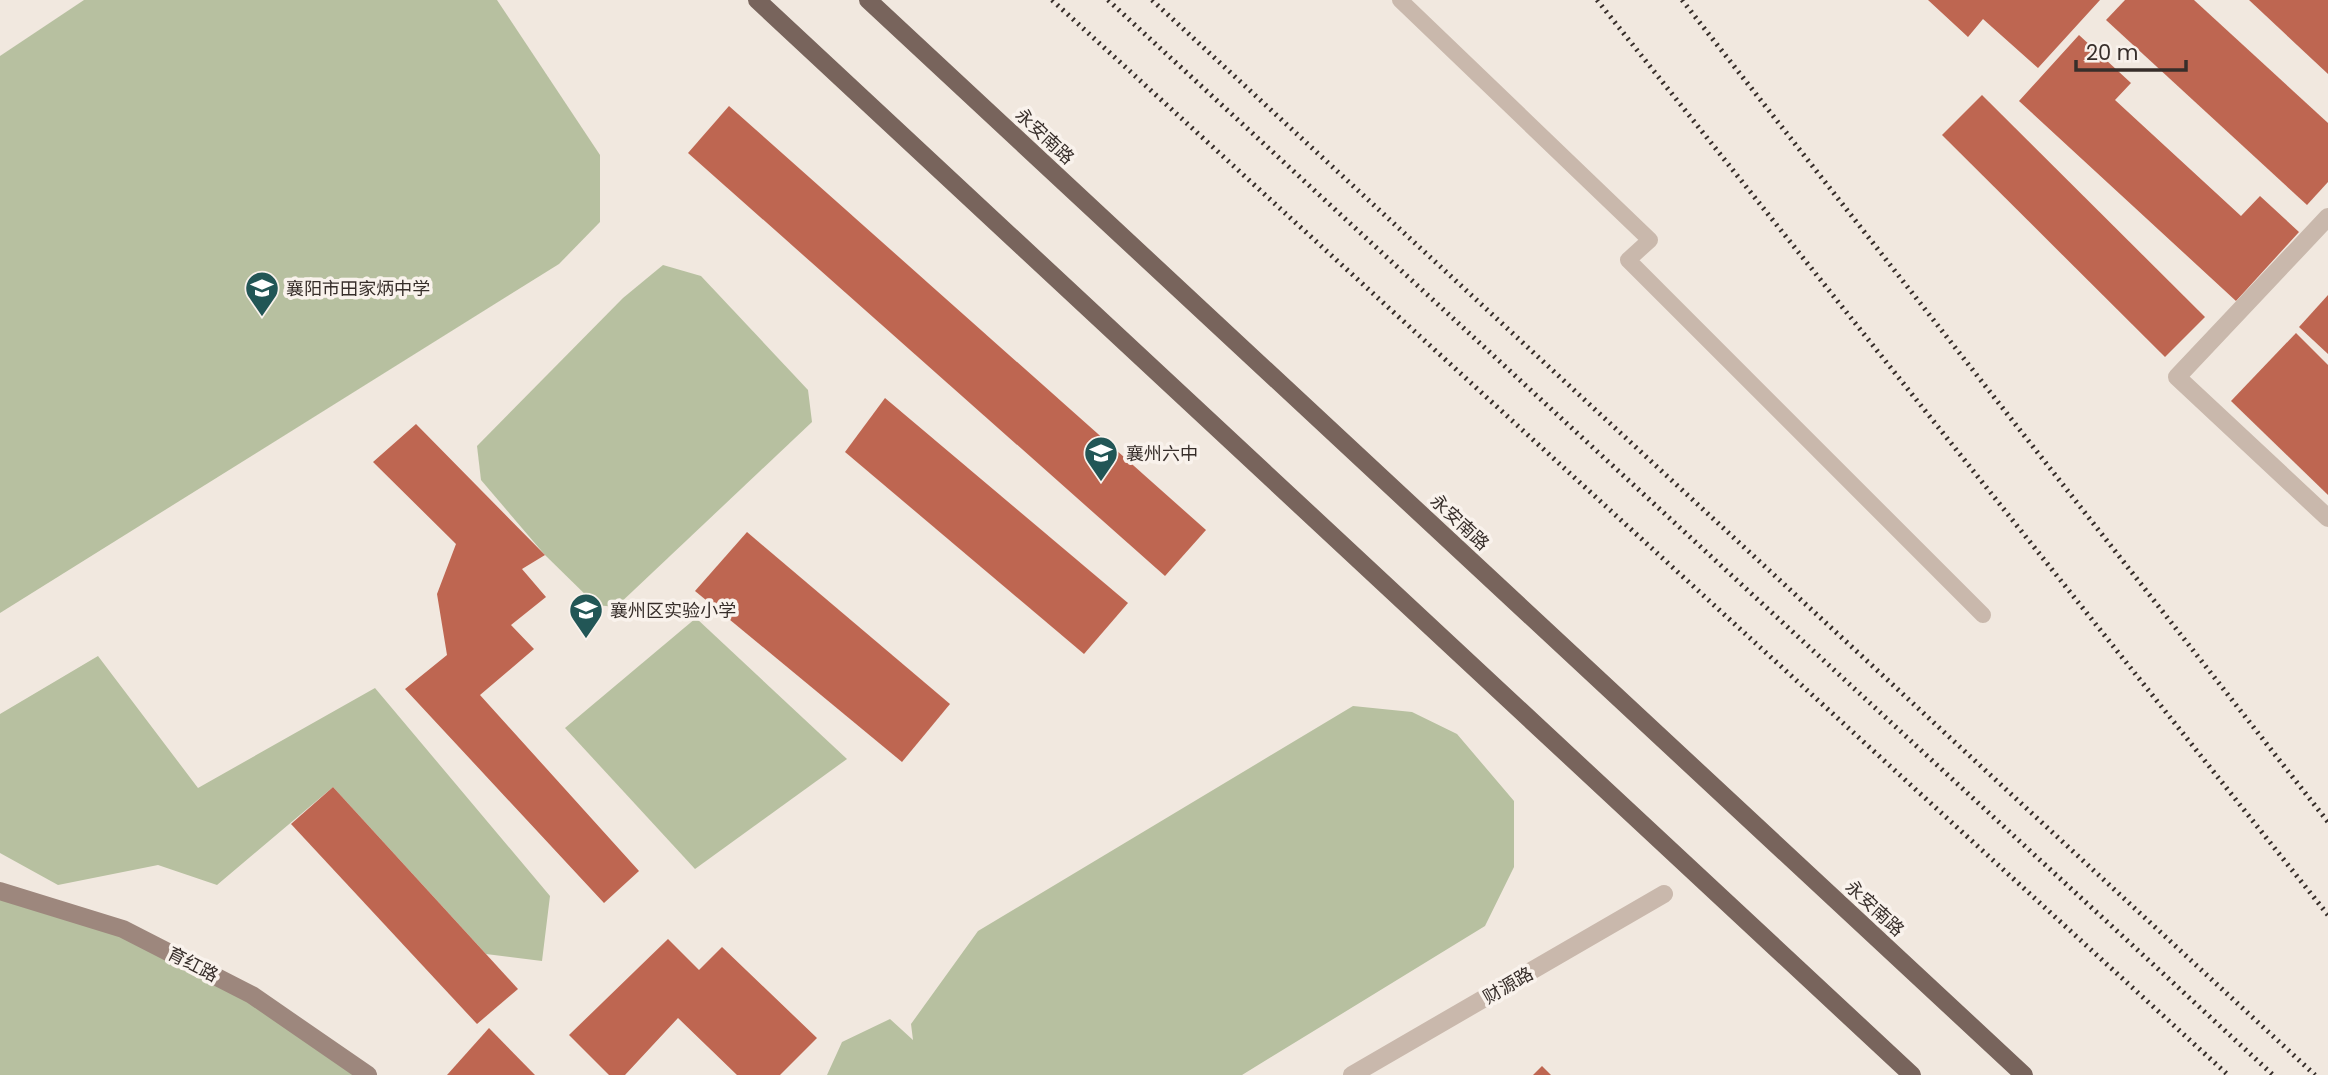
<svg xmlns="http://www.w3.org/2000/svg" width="2328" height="1075" font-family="Poppins,'Noto Sans SC',sans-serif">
<rect width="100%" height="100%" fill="#f1e8df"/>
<g fill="#b7c0a0">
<path d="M84,0H497L600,155V222L559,264L0,613V56Z"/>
<path d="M663,265L701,276L808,390L812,422L616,607L596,605L545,555L481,480L477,446L623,298Z"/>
<path d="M696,618L847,759L695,869L565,728Z"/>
<path d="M98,656L198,788L375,688L550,896L542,961L486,954L333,787L217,885L158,865L58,885L0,853V714Z"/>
<path d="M1353,706L1412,712L1457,734L1514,801V867L1485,926L1242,1075H827L842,1042L890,1019L913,1040L911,1024L978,931Z"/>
<path d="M0,892L124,929L252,995L368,1075H0Z"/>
</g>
<g fill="#be6651">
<path d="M1928,0H2100L2038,68L1983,19L1968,37Z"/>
<path d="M2125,0H2194L2328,123V182L2307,205L2106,20Z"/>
<path d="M2249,0H2328V74Z"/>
<path d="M2079,35L2131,83L2115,100L2241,216L2260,196L2299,232L2236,301L2019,101Z"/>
<path d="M1982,95L2205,317L2165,357L1942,135Z"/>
<path d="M729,106L1206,530L1165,576L688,153Z"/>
<path d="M2328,295V354L2299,327Z"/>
<path d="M2296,333L2328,365V495L2231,401Z"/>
<path d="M885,398L1128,603L1084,654L845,452Z"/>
<path d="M416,424L545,555L522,569L546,597L511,625L534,649L480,695L639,871L604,903L405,689L447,655L437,594L456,544L373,462Z"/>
<path d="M747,532L950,704L902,762L695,591Z"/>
<path d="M333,787L518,989L477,1024L291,824Z"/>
<path d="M668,939L699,970L722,947L817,1038L780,1075H737L678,1018L625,1075H609L569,1035Z"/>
<path d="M489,1028L535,1075H447Z"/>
<path d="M1542,1066L1551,1075H1533Z"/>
</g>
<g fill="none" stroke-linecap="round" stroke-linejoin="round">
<path stroke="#c9b8ac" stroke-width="16" d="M1400,0L1650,240L1628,260L1983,615"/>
<g stroke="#c9b8ac" stroke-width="18">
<path d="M2328,217L2177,377L2328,518"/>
<path d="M1352,1075L1664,894"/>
</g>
<path stroke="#9d877d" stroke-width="18" d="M0,891L123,929L252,995L368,1075"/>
<g stroke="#78645c" stroke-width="18">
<path d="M757,0L1912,1075"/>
<path d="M868,0L2024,1075"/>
</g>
<g stroke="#372e2a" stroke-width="5" stroke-dasharray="2 5" stroke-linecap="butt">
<path d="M1052,0L2228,1075"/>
<path d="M1108,0L2273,1075"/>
<path d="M1152,0L2315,1075"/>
<path d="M1597,0L2328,915"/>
<path d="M1682,0L2328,822"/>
</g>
</g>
<defs>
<g id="school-pin" transform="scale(1.75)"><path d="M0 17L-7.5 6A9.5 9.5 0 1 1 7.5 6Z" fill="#225656" stroke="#f9f2ec"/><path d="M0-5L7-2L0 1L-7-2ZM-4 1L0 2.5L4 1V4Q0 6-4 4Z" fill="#fff"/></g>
</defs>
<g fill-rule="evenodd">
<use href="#school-pin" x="262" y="288"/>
<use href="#school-pin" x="1101" y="453"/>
<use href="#school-pin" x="586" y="610"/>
</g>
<g text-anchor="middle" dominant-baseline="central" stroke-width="7" stroke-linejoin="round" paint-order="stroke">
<g font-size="18" fill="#372e2a" stroke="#f9f2ec">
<text transform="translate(1045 136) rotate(43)">永安南路</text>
<text transform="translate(1460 522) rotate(43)">永安南路</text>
<text transform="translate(1875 908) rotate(43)">永安南路</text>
<text transform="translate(193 964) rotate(27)">育红路</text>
<text transform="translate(1508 985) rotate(-30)">财源路</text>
</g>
<g font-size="18" fill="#372e2a" stroke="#f9f2ec" text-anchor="start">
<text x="286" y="288">襄阳市田家炳中学</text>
<text x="1126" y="453">襄州六中</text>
<text x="610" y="610">襄州区实验小学</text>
</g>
</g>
<path d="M2076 60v10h110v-10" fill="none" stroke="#372e2a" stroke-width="3.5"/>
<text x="2086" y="60" font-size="21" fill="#372e2a" stroke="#f9f2ec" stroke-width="5" paint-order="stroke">20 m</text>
</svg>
